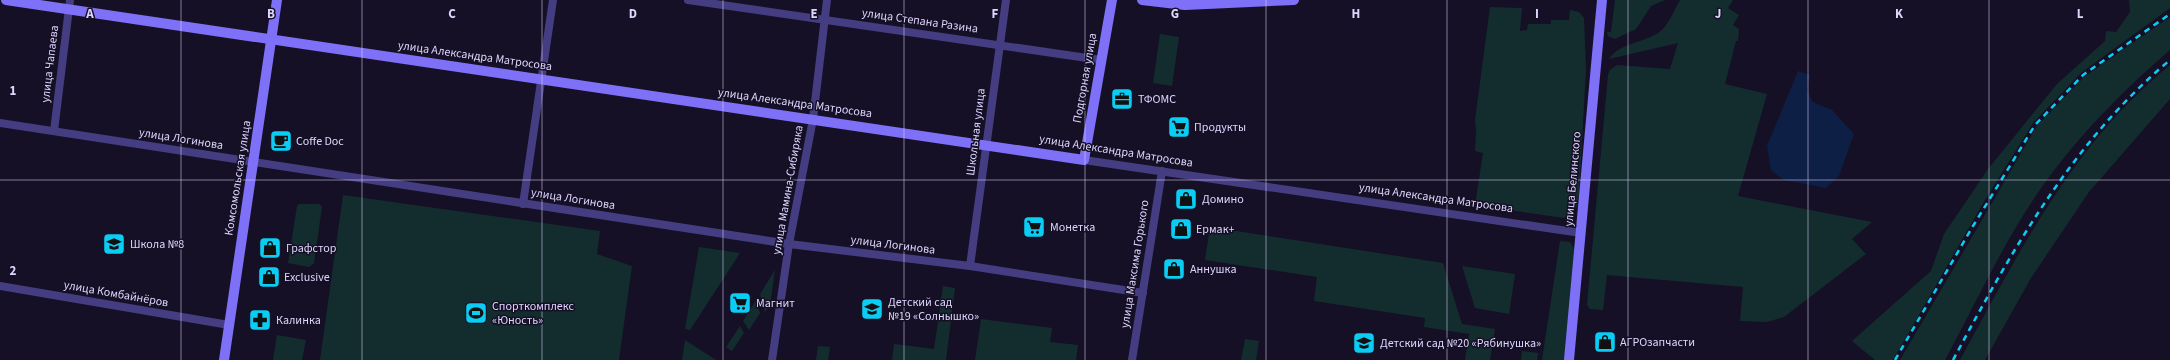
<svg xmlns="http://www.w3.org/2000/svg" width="2170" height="360" font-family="'Source Sans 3',sans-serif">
<rect width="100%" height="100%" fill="#151025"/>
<g fill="#132d2e">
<path d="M1615,0H1665L1651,6L1636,29L1615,39L1608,36L1607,32H1611Z"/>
<path d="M1680,0H1733L1728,8L1739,15L1733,25L1739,29L1738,41H1736L1725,84L1767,94L1738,196L1872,222L1852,239L1866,254L1784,317L1767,322L1740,321L1743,287L1607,275L1603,310L1590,309L1587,305L1608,75L1610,70L1617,65L1670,69L1678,43L1609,59C1619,43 1643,43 1658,33C1668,27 1674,10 1680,0Z"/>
<path d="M2129,0H2170V8L2081,73L2033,123L1982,205L1893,360H1875L1852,341L1931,271L1944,234L1988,169L2057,84L2105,41L2106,31L2116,32L2130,12Z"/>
<path d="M1490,7L1522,8L1520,31L1527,30L1528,24H1551V20H1569L1570,10L1579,12L1584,18L1586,70L1579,194L1577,207L1564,218L1475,205L1483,153L1475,151L1476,131L1475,120Z"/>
<path d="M2170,17V50C2127,87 2087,127 2052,173C2009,230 1979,297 1945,360H1900L2037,126L2084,77Z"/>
<path d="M1160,34L1179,37L1172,86L1153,83Z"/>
<path d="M2170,65V99L2089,192L2031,278L1985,360H1960C2019,252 2073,144 2170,65Z"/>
<path d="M343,195L600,231L597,254L632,266L619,360H320Z"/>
<path d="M299,204H319L322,207L314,263L309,267L288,263L297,206Z"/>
<path d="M1210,227L1443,263L1462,324L1495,329L1490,360H1465L1469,334L1424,327L1425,318L1314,301L1317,277L1205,260Z"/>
<path d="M1560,241L1570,242L1574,249L1565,360H1542Z"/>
<path d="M699,247L740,253L690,330L685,329Z"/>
<path d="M1462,266L1515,274L1509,314L1475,308Z"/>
<path d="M775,270L770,305L765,312L760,294Z"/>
<path d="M943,286L955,288L946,360H892L894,344L934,349Z"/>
<path d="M756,300L760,313L749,330L743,321Z"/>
<path d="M981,319L1052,328L1050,342L1078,345L1076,360H975Z"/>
<path d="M740,326L744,333L732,351L726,347Z"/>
<path d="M277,335L306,340L302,360H273Z"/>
<path d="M1245,339L1259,341L1256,360H1241Z"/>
<path d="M685,340L716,360H682Z"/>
<path d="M818,346L830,347L828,360H816Z"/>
<path d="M1522,351L1538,353L1537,360H1521Z"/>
</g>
<path fill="#0e1f45" d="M1798,71L1810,75L1807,91L1813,102L1832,110L1854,134L1839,176L1826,188L1784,180L1771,170L1767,146Z"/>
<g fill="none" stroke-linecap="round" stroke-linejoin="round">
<g stroke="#443d81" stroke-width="8">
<path d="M688,0L1101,60"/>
<path d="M0,123L789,244L970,266L1143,293"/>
<path d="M54,131L70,0"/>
<path d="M1084,160L1581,233"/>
<path d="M523,204L553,0"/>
<path d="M970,266L1006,0"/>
<path d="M0,286L229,325"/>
<path d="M772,360L789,244L813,119L827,0"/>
<path d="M1132,360L1162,171"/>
</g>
<g stroke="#7e71f8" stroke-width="10">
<path d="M6,0L1084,160L1112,0"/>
<path d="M1142,0L1185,5L1294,0"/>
<path d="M224,360L277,0"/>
<path d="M1569,360L1602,0"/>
</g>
<g stroke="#0bccf3" stroke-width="2.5" stroke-dasharray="6 5" stroke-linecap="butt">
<path d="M1895,360L1973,226L2035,125L2083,75L2170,14"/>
<path d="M1953,360C2012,250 2073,141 2170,60"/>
</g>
</g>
<path fill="none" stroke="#ddd5fd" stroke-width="1" stroke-opacity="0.55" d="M181,0V360M362,0V360M542,0V360M723,0V360M904,0V360M1085,0V360M1266,0V360M1447,0V360M1628,0V360M1808,0V360M1989,0V360M0,180H2170"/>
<defs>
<g id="office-square" transform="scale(1.15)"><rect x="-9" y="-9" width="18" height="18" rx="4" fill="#0bccf3" stroke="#151025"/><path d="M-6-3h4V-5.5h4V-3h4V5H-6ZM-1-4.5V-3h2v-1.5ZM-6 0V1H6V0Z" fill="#111"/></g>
<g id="supermarket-square" transform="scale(1.15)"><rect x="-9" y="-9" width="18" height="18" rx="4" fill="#0bccf3" stroke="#151025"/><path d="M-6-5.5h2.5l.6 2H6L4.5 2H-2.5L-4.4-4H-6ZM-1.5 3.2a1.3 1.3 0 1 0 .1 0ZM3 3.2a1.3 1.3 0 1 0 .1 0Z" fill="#111"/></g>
<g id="cafe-square" transform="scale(1.15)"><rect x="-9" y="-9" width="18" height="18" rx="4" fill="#0bccf3" stroke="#151025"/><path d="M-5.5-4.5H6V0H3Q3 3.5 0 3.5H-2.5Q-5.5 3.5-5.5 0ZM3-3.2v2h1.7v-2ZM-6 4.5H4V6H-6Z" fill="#111"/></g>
<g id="shop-square" transform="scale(1.15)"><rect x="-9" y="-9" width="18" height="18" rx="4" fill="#0bccf3" stroke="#151025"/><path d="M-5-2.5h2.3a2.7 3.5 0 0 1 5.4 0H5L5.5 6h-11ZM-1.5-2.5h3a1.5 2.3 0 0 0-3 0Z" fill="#111"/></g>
<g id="school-square" transform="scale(1.15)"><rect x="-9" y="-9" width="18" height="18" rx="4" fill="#0bccf3" stroke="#151025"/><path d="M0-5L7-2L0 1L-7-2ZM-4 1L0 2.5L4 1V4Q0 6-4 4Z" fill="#111"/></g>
<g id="stadium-square" transform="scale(1.15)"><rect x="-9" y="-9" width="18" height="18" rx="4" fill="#0bccf3" stroke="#151025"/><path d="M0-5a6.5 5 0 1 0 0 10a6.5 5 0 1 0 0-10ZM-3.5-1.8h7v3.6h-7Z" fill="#111"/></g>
<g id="pharmacy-square" transform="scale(1.15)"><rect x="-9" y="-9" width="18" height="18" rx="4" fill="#0bccf3" stroke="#151025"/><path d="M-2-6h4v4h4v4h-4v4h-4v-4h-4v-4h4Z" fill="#111"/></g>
</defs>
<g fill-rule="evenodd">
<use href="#office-square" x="1122" y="99"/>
<use href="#supermarket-square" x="1179" y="127"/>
<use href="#cafe-square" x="281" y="141"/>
<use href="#shop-square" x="1186" y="199"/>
<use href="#supermarket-square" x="1034" y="227"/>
<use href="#shop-square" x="1181" y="229"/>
<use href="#school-square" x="114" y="244"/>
<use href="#shop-square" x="270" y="248"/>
<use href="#shop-square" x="1174" y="269"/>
<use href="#shop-square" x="269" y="277"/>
<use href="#supermarket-square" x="740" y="303"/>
<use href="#school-square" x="872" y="309"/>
<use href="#stadium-square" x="476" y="313"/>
<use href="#pharmacy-square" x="260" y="320"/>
<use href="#shop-square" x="1605" y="342"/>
<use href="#school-square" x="1364" y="343"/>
</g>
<g text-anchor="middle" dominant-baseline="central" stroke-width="3" stroke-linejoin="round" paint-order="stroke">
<g font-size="12" fill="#ddd5fd" stroke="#151025">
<text transform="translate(920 21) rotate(8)">улица Степана Разина</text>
<text transform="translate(475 56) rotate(8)">улица Александра Матросова</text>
<text transform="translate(50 64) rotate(-83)">улица Чапаева</text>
<text transform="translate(1085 78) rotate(-80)">Подгорная улица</text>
<text transform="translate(795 103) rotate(8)">улица Александра Матросова</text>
<text transform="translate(976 132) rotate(-83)">Школьная улица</text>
<text transform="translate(181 139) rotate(9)">улица Логинова</text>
<text transform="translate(1116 151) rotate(9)">улица Александра Матросова</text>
<text transform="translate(238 178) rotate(-81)">Комсомольская улица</text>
<text transform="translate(1573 179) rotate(-85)">улица Белинского</text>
<text transform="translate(788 190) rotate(-80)">улица Мамина-Сибиряка</text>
<text transform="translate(1436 198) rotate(8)">улица Александра Матросова</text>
<text transform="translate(573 199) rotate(9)">улица Логинова</text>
<text transform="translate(893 245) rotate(7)">улица Логинова</text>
<text transform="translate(1135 264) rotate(-81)">улица Максима Горького</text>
<text transform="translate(116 294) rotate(10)">улица Комбайнёров</text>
</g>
<g font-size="12" fill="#ddd5fd" stroke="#151025" text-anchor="start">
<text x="1138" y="99">ТФОМС</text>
<text x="1194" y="127">Продукты</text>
<text x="296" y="141">Coffe Doc</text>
<text x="1202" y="199">Домино</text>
<text x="1050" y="227">Монетка</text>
<text x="1196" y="229">Ермак+</text>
<text x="130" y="244">Школа №8</text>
<text x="286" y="248">Графстор</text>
<text x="1190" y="269">Аннушка</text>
<text x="284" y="277">Exclusive</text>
<text x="888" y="302">Детский сад<tspan x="888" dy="14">№19 «Солнышко»</tspan></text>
<text x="756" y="303">Магнит</text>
<text x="492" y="306">Спорткомплекс<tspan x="492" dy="14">«Юность»</tspan></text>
<text x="276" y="320">Калинка</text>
<text x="1620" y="342">АГРОзапчасти</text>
<text x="1380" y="343">Детский сад №20 «Рябинушка»</text>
</g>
</g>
<g font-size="13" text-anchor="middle" font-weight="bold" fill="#ddd5fd" stroke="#151025" stroke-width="3" stroke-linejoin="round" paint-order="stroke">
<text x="90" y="18">A</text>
<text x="271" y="18">B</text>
<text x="452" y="18">C</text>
<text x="633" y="18">D</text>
<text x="814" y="18">E</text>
<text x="995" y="18">F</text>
<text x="1175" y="18">G</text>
<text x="1356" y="18">H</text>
<text x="1537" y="18">I</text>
<text x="1718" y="18">J</text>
<text x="1899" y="18">K</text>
<text x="2080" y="18">L</text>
<text x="13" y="95">1</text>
<text x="13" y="275">2</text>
</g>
</svg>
